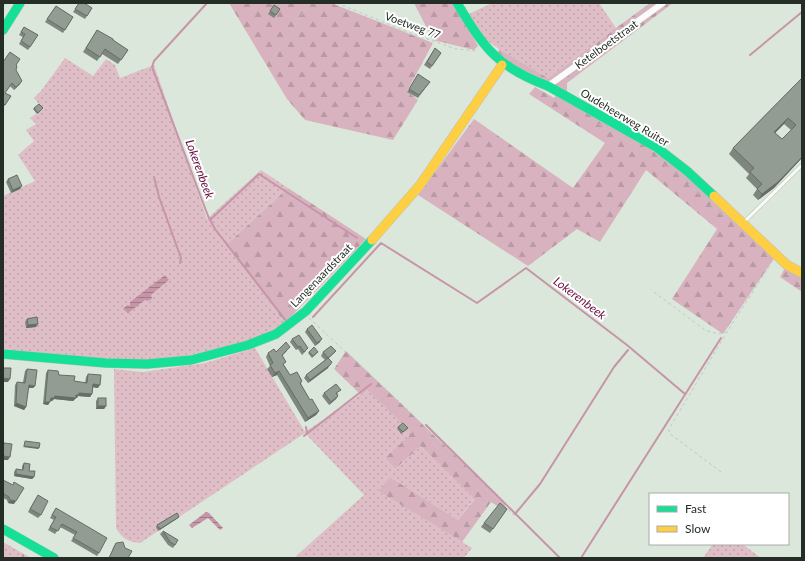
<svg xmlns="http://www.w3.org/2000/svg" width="805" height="561" font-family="Lato,sans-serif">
<defs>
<pattern id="grass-dots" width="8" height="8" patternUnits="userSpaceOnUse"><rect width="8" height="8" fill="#dfbec8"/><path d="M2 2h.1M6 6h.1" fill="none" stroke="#bfa4ac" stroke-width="1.8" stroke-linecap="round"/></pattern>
<pattern id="forest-firs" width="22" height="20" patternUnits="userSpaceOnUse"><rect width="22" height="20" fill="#d8b3bf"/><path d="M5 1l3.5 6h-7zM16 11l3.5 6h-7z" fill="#b99aa4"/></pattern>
<pattern id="water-rules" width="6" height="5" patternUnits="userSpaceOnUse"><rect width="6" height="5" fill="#c695a8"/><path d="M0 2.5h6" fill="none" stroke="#a17a89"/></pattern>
</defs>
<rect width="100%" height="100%" fill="#dbe7db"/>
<g fill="url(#grass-dots)">
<path d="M492,3H599L616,28L548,78L499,49L484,38L469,14Z"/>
<path d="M65,58L93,76L106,59L115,65L120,78L154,65L207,219L261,170L288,188L226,245L285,323L267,334L249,341L181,357L147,361L69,356L3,349V196L35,181L18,155L34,141L26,130L36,124L30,118L43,109L34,98L41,91Z"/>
<path d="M255,348L305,432L367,390L413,433L385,458L395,469L421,446L475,498L458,520L390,477L378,491L472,548L464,558H294L364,495L305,433L140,543C129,542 122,539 116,528L114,369L143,372L205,363Z"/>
<path d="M3,542L31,558H3Z"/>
<path d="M713,544H742L761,558H703Z"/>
</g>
<g fill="url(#forest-firs)">
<path d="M229,3H331L433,43L407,91L418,100L393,140L305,120L287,99Z"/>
<path d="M414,3H454L478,46L474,50L433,40Z"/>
<path d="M650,3H673L567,83V92L676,167L775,257L723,334L672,299L717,229L646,170L600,242L577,229L528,266L418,195L474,119L573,188L605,143L529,94L535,87L554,98L562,89L509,64L497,55L499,49L548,78Z"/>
<path d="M288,188L366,239L285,323L226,245Z"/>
<path d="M785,268L802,278V292L780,277Z"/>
<path d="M346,351L506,504L502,509L491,502L462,542L378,491L390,477L458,520L475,499L421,446L395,469L385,458L412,433L367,390L361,395L334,369Z"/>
</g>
<g fill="url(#water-rules)">
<path d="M165,275L169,280L151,295L152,299L147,301L145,300L128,313L123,309L127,305L130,306V302Z"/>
<path d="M206,512L209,513L223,528L220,530L208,518L192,528L189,525Z"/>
</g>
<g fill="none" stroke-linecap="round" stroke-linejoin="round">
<g stroke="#c695a8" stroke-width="2">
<path d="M207,3L154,61L152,67L208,216L215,229L287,322"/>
<path d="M750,55L802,12"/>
<path d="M154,177L159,197L181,258L180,263"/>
<path d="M210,220L259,174L357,238"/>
<path d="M313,317L381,243L477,303L526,268L627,345L685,394"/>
<path d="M426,425L560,558"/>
<path d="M306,427L307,433"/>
<path d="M304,436L371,384"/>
<path d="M515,514L540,484L614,367L628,350"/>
<path d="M23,558V555"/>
<path d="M581,558L721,338"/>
</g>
<g stroke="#bbc4bb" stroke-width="4">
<path id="lane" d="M744,222L802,165"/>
</g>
<g stroke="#bbc4bb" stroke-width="7">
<path id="street" d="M548,86L663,3"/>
</g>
<g stroke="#bbc4bb" stroke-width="10">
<g id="fast">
<path d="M457,3C484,48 497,67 548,86L656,147L687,171L714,196"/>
<path d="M3,30L20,3"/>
<path d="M3,354L106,363L147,364L191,360L248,345L276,334L306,311L372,240"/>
<path d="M3,529L54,558"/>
</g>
</g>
<g stroke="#bbc4bb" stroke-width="10">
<g id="slow">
<path d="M714,196L787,265L802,273"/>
<path d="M372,240L420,185L502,65"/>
</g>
</g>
<g stroke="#c2c7c2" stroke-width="1" stroke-dasharray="3 3" stroke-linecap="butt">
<path d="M337,3L405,31L456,49L478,51"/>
<path d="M3,7L6,3"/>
<path d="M271,60L310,3"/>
<path d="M557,100L651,155L681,178L727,220"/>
<path d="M787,274L802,283"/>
<path d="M654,292L705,330L718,334L726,332"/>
<path d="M309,318L406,408L491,494L515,516"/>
<path d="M427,431L434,444L487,500L460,536"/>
<path d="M721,472L669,433V429L727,332L772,262"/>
</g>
<use href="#lane" stroke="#fafbfa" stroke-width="3"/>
<use href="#street" stroke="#fafbfa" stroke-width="6"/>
<use href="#fast" stroke="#16e098" stroke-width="9"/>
<use href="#slow" stroke="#ffcf43" stroke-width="9"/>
</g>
<g fill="#7e867e" fill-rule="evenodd">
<path d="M79,3L92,8L85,19L73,12Z"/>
<path d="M274,5L280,9L274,18L268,14Z"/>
<path d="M56,6L73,17L63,33L45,22Z"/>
<path d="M24,27L38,35L28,50L19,44L23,37L19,35Z"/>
<path d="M97,30L128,50L118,64L102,54L97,61L83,52Z"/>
<path d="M435,48L441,53L430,69L424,65Z"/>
<path d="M3,62L16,65V70L22,81L20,84L14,90L10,86L5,93L11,96L3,108Z"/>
<path d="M418,74L430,82L418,98L407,92Z"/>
<path d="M802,78V158L774,188L758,200L753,195L757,189L746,178L749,174L729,154L733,148ZM784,124L791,130L782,139L775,133Z"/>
<path d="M34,108H43L37,114L33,109Z"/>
<path d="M8,179L20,189L11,193L6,182Z"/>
<path d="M27,319L36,327L26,328L25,322Z"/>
<path d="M307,329L320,342L315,346L305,332Z"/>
<path d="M292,339L306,351L302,355L298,349L296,350L290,342Z"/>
<path d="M287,351L282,356L284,365L290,375L302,381L301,384L310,400L319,411L316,415L305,422L277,375L272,377L267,369L270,366L266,357L268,353Z"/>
<path d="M336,351L329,358L328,368L308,383L304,378L306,375L325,360L321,356L323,352Z"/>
<path d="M309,352L317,353L312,358L308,353Z"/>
<path d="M27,369L35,386L33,388H28L26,407L24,410L14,406L15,385L17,382H23L25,371Z"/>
<path d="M48,370L74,381L85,383L86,377L88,374L98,388L93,387L92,394L90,397L78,396L77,398H76L73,401L54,399L52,401H50L48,405L43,404L46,373Z"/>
<path d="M324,393H339L337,394L338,396L336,399L329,405L322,396Z"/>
<path d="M98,398L106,406L104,409H96V401Z"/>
<path d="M398,427L408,428L401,434L397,428Z"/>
<path d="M24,463L29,471L34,477L32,479L14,476V472L16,469L22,470V466Z"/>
<path d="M3,480L14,504L8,503L7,500L3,498Z"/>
<path d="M36,498L41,515L38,518L28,512Z"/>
<path d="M56,508L99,553L97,556L71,541L75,535L60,527L55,534L48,530L54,520L50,518Z"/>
<path d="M507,509L490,533L481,527L484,523Z"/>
<path d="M179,517L178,518L158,531L156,527L157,525Z"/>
<path d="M163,531L175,545L173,548L168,545L160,534Z"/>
<path d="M116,543L128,558H109L114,546Z"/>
</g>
<g fill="#666d66">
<path d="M22,81L20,84L14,90L16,87Z"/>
<path d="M788,118L784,124L770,138L774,132Z"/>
<path d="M802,157L800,160L774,188L758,200L762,194Z"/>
<path d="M22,186L20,189L11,193L13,190Z"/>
<path d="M38,324L36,327L26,328L28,325Z"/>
<path d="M322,339L320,342L315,346L317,343Z"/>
<path d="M330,365L328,368L308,383L310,380Z"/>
<path d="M279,371L277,375L272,377L275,373Z"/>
<path d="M3,378L10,379L8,382H3Z"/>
<path d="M93,384L100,385L98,388L91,387Z"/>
<path d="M29,385L35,386L33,388H27Z"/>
<path d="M79,393L92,394L90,397L78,396L77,398H75H76L73,401L54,399L52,401H49L51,398L55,396L76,395Z"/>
<path d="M338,396L336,399L329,405L331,402Z"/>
<path d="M45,402H50L48,405L43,404Z"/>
<path d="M16,403L26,407L24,410L14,406Z"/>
<path d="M98,406H106L104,409H96Z"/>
<path d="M319,411L316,415L305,422L308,418Z"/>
<path d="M24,446L39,448L38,449L23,447Z"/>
<path d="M3,456L10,457L8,460H3Z"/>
<path d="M16,474L34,477L32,479L14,476Z"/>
<path d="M10,500L16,501L14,504L8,503Z"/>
<path d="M179,517L178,518L158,531L160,529Z"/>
</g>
<g fill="#929c92" stroke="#666d66" fill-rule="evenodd">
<path d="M79,3H84L92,8L87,16L75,9Z"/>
<path d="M274,5L280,9L276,15L270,11Z"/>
<path d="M56,6L73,17L65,30L47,19Z"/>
<path d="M24,27L38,35L30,47L21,41L25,34L21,32Z"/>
<path d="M97,30L113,39V40L128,50L121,60L105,49L100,57L86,48Z"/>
<path d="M435,48L441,53L432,66L427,62Z"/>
<path d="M10,52L20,59L16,65L17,66L16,70L22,81L16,87L12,83L5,93L11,96L5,105L3,103V62Z"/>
<path d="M418,74L430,82L419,95L409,89Z"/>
<path d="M802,78V157L778,182L762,194L757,189L762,184L750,172L754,168L733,148ZM788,118L796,125L782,139L774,132Z"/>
<path d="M39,104L43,108L38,113L34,108Z"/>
<path d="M17,175L22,186L13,190L8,179Z"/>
<path d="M37,317L38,324L28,325L27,319Z"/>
<path d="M312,325L322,339L317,343L307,329Z"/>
<path d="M299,335L308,348L304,352L300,346L298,347L292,339Z"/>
<path d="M286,342L290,347L282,355L286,362L283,364L290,375L297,372L302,381L300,383L310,400L312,399L319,411L308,418L279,371L275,373L270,365L273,363L268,353L274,349L276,352Z"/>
<path d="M331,346L336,351L328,358L323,352Z"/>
<path d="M314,347L318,352L313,356L309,352Z"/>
<path d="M328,358L332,362L330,365L310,380L306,375Z"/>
<path d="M3,368H11L10,379L3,378Z"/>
<path d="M27,369L37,370L35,386L29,385L26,407L16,403L17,382L25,383Z"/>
<path d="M48,370L58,371L59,375L75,376L74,381L87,383L88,374L101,375L100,385L93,384L92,394L79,393V395H76V398L55,396L54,398H51L50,402H45Z"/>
<path d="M336,384L341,390L336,393L338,396L331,402L324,393Z"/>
<rect x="98" y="398" width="8" height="8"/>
<path d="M403,423L408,428L403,432L398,427Z"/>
<path d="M25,441L40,443L39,448L24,446Z"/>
<path d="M4,443L12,444L10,457L3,456V448Z"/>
<path d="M24,463L30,464L29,471H35L34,477L16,474V469L23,470Z"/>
<path d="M3,480L13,485L14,482L24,488L16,501L10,500L9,497L4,494L3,495Z"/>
<path d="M38,495L48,501L41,515L30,509Z"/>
<path d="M500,503L507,509L493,529L484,523Z"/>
<path d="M56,508L107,538L99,553L73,538L77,532L62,524L58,531L50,527L56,517L52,515Z"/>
<path d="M177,513L179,517L160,529L157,525Z"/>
<path d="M163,531L178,540L175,545L170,542Z"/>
<path d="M123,542L125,548L132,551L128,558H109L116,543Z"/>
</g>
<g text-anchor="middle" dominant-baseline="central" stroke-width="4" stroke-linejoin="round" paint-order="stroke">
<g font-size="11" fill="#252e26" stroke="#fff">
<text transform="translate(413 25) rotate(20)">Voetweg 77</text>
<text transform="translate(606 44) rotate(-36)">Ketelboetstraat</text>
<text transform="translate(625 117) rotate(31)">Oudeheerweg Ruiter</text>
<text transform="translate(321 275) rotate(-46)">Langenaardstraat</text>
</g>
<g font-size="12" font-style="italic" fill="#6b0f40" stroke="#fff">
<text transform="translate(200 169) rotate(70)">Lokerenbeek</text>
<text transform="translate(580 298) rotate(37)">Lokerenbeek</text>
</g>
</g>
<rect width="805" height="561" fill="none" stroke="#252e26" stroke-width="8"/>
<rect x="649" y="493" width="140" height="52" fill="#ffffff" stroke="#a8aba8"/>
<rect x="657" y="506" width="20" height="6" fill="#16e098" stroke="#a8aba8"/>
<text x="685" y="513" font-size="12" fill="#252e26">Fast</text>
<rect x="657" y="526" width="20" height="6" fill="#ffcf43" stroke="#a8aba8"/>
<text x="685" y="533" font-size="12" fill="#252e26">Slow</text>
</svg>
